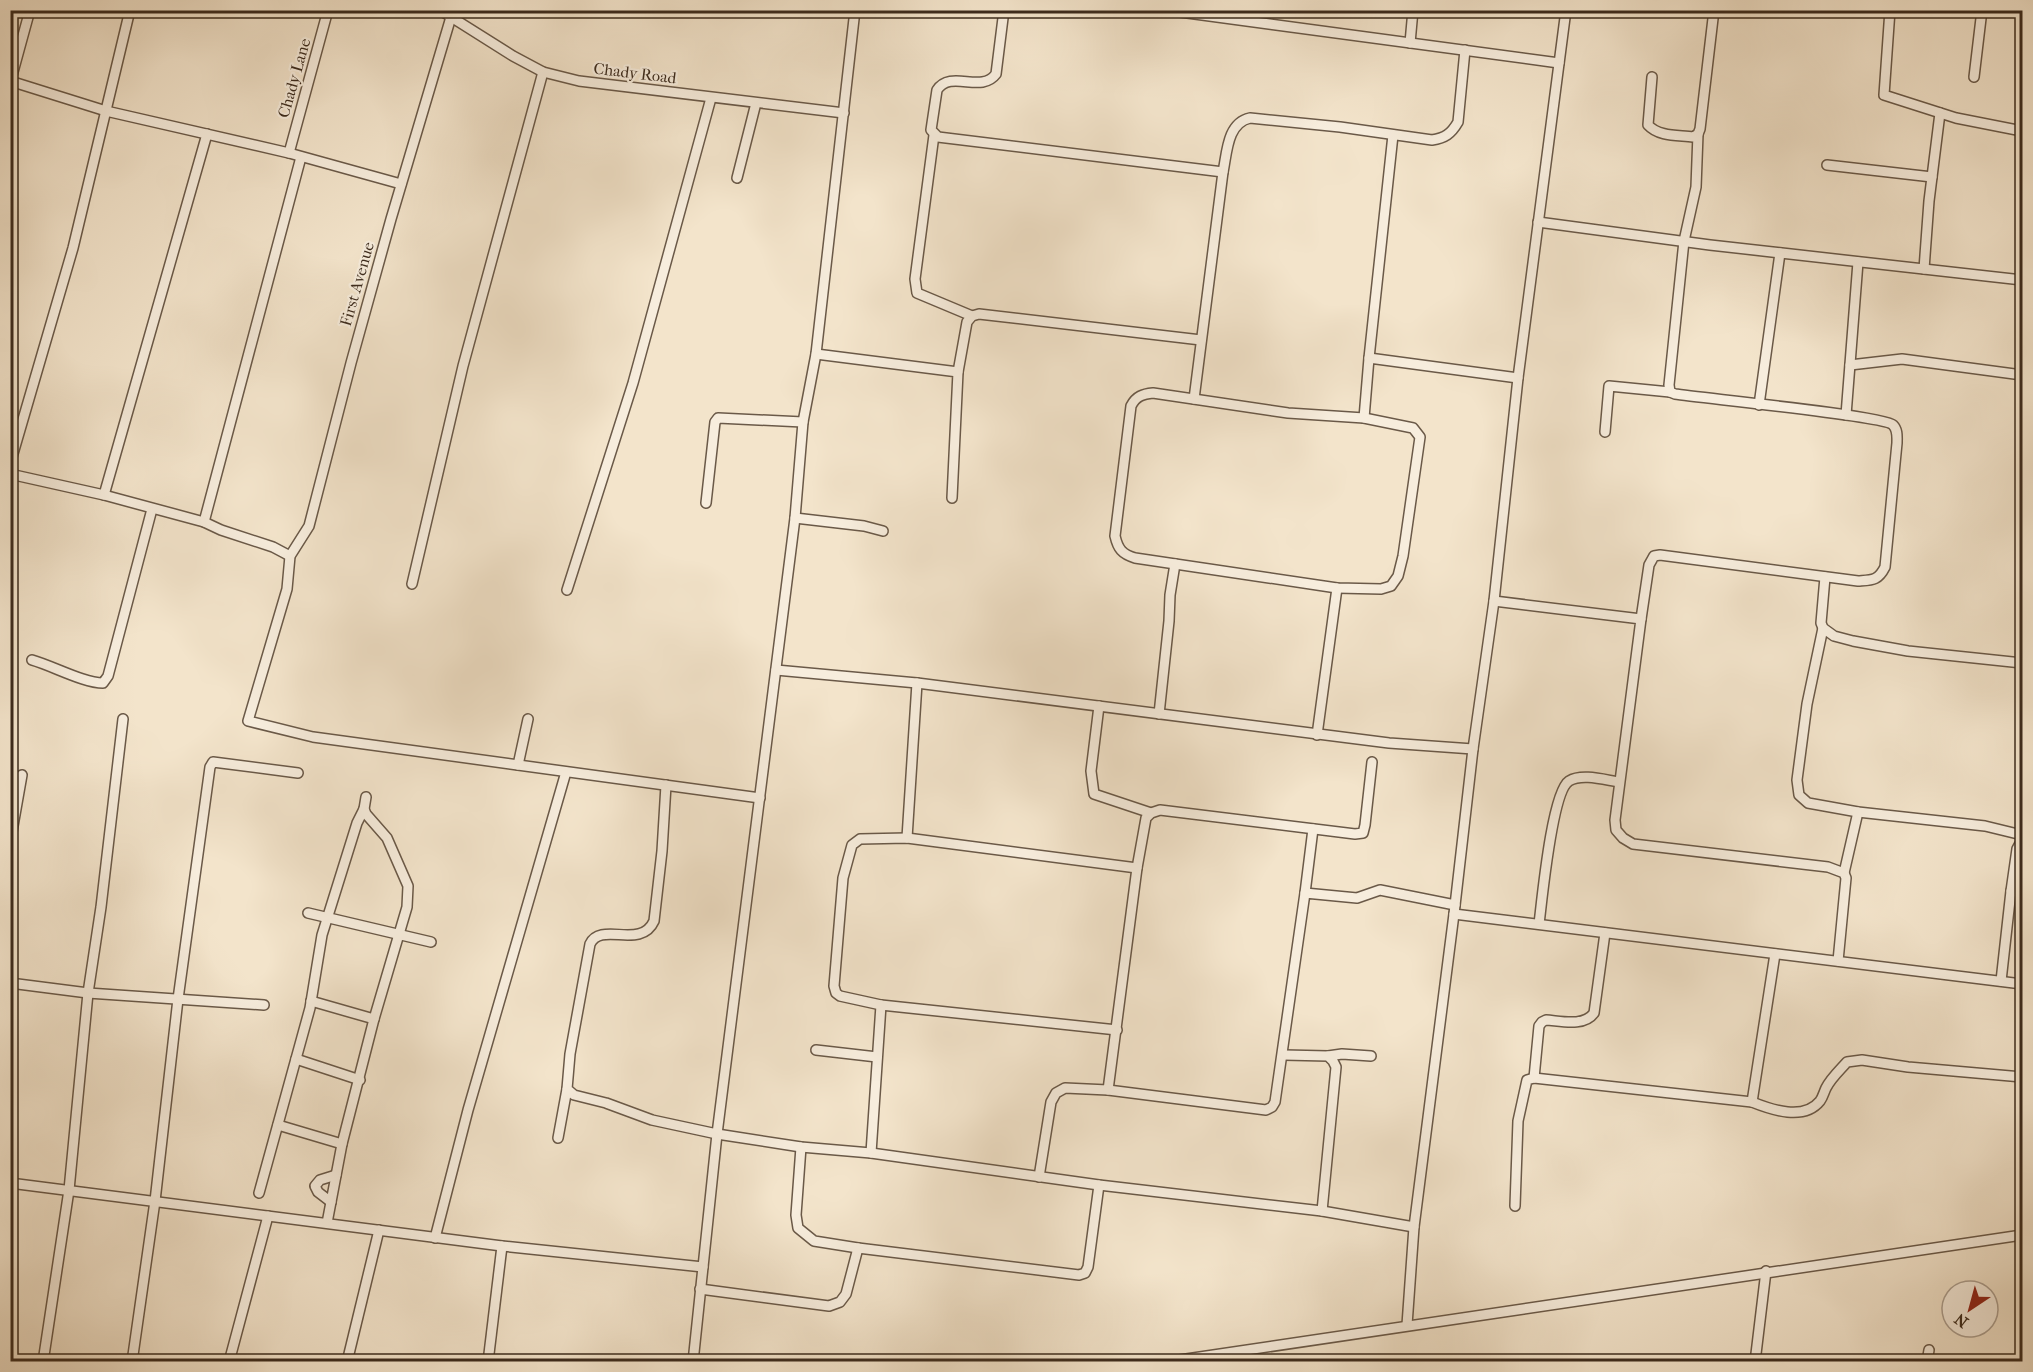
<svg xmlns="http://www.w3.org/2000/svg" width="2033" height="1372" font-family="'IM FELL French Canon',serif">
<rect width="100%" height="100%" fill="#f3e4cb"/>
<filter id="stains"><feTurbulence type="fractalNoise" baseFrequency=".00333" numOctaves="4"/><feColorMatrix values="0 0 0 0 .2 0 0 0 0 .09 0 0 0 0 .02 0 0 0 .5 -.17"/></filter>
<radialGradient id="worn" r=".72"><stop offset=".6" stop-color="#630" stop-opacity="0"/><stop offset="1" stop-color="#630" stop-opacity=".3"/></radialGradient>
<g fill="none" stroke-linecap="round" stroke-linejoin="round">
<g stroke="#6a5948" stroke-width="12">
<g id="street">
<path d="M440,10L513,56L543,72L579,81L844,113"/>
<path d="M1004,10L996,74C981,94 951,69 937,90L931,130L938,137L1223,172"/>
<path d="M1165,10L1559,63"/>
<path d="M1890,10L1884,95L1956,118L2022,131"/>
<path d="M451,17L391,219L351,363L309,526L290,556L287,589L248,721L313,737L760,798"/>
<path d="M1410,43L1413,10"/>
<path d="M1652,77L1648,125C1659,137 1678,135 1693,137L1698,134L1700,129L1714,10"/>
<path d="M1974,77L1982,10"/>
<path d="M10,81L106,111L289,153L401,184"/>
<path d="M10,83L30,10"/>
<path d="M934,135L915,279L917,293L972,316"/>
<path d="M289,153L328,10"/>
<path d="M1827,165L1932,177"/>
<path d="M737,178L756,103"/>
<path d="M1538,222L1710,245L2022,280"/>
<path d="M1924,269L1929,201L1940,113"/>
<path d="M816,354L958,372L952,498"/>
<path d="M1369,358L1393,135"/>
<path d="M1850,365L1902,359L2022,375"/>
<path d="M958,372L967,322L972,316L979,314L1201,340"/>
<path d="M1153,393L1288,413L1364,418L1413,428L1420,437L1403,556L1398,576L1391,586L1381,589L1337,588L1135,558C1122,554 1118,549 1115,536L1131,406C1136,396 1143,394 1153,393Z"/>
<path d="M1194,399L1223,172C1227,153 1227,123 1250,118L1340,127L1432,140C1445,138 1451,134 1458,122L1465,50"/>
<path d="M1759,405L1780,253"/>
<path d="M1846,415L1858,262"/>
<path d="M1364,418L1369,358L1518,378"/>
<path d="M1605,432L1609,386L1670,392"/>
<path d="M10,464L73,248L130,10"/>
<path d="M10,474L104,495L204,522L221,530L273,547L290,556"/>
<path d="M104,495L207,134"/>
<path d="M706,503L715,422L718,418L803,422"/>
<path d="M795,518L864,526L883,531"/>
<path d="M204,522L301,157"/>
<path d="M1825,577L1821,623L1823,628L1834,636L1853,641L1908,651L2022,663"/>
<path d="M412,584L463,366L543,72"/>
<path d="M567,590L633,383L711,98"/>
<path d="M1494,601L1641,619L1615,820L1616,830L1623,838L1633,844L1828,867L1844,873L1846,878L1838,961"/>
<path d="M1641,619L1649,565L1654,556L1660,555L1858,581C1872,580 1878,581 1885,567L1897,443C1897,437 1898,430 1893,425C1884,416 1701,398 1675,394L1670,392L1669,385L1684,241L1696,187L1698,134"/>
<path d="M1823,628L1807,704L1797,780L1799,795L1808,803L1858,812L1985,826L2022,835"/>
<path d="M32,660C53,666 84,683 103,683L108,676L152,509"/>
<path d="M776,670L917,683L1389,743L1473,749"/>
<path d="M1099,706L1091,771L1094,794L1151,813"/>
<path d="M1159,714L1169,621L1170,595L1175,564"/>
<path d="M1317,735L1337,588"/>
<path d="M518,765L528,719"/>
<path d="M666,785L662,851L654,921C641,950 601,921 590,944L570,1054L567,1089L574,1095L606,1103L652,1120L717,1134L801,1147L871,1153L1099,1185L1322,1211L1414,1227"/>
<path d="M907,838L917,683"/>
<path d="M2022,840L2017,849L2011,891L2022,892"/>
<path d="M10,843L22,775"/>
<path d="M1844,873L1858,812"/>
<path d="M1305,893L1313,829"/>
<path d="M308,913L431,942"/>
<path d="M1454,914L2022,984"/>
<path d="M1539,924C1542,900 1552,792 1569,781C1582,773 1605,780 1619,782"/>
<path d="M2001,981L2011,891"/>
<path d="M10,983L88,993L264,1005"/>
<path d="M311,1001L374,1019"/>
<path d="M881,1005L840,996L836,993L834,986L843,878L852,845L860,839L907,838L1137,868"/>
<path d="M816,1050L877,1057"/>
<path d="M1284,1055L1328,1056L1333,1061L1336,1067L1322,1211"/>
<path d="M1328,1056L1342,1054L1371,1056"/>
<path d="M296,1059L360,1080"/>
<path d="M1534,1078L1539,1026L1542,1022L1546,1020C1561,1021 1584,1027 1594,1013L1605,933"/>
<path d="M1108,1090L1137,868L1146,818L1151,813L1160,810L1355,834L1363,833L1365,825L1372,762"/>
<path d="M1752,1102L1775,954"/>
<path d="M278,1125L342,1144"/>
<path d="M558,1138L567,1089"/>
<path d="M801,1147L796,1215L798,1228L814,1241L858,1248"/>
<path d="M871,1153L881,1005L1117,1030"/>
<path d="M1039,1177L1051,1102L1056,1093L1065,1088L1108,1090L1266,1110L1272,1107L1275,1102L1305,893L1357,898L1380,890L1455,905"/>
<path d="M10,1183L502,1246L703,1267"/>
<path d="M259,1193L310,1008L322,935L357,823L364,809"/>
<path d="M331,1202L318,1192L315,1186L320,1180L336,1175"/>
<path d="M1515,1206L1518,1121L1527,1080L1534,1078L1752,1102C1772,1110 1804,1121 1820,1101C1823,1097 1824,1092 1826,1088C1831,1078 1840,1070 1847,1062L1862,1060L1908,1067L2022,1077"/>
<path d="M327,1223L342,1144L374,1019L407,907L408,886L387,838L366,814L364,809L366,797"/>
<path d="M435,1238L468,1110L566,772"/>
<path d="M700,1289L829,1306L840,1302L846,1294L858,1248L1079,1275L1085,1273L1088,1267L1099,1185"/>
<path d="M1407,1325L1414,1227L1454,914L1473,749L1494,601L1518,378L1566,10"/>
<path d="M43,1362L69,1190L88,993L101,907L123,719"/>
<path d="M132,1362L155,1201L178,999L210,767L213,762L298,773"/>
<path d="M229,1362L268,1216"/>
<path d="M347,1362L379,1230"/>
<path d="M488,1362L502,1246"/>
<path d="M693,1362L717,1134L795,518L803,422L816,354L855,10"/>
<path d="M1166,1362L2022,1235"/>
<path d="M1755,1362L1766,1271"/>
<path d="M1927,1362L1929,1350"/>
</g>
</g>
<use href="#street" stroke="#f7eddd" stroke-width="9"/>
</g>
<g text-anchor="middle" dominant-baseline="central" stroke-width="4.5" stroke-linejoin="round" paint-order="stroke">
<g font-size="16" fill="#3c2b1d" stroke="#f7eddd">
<text transform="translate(635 73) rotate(7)">Chady Road</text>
<text transform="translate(294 78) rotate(-74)">Chady Lane</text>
<text transform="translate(357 284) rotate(-74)">First Avenue</text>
</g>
</g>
<rect width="2033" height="1372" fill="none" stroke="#f3e4cb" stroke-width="36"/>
<rect x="12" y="12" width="2009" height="1348" fill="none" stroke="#3c2b1d" stroke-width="3"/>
<rect x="18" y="18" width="1997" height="1336" fill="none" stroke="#3c2b1d" stroke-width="1.5"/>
<g transform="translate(1970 1309) rotate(216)"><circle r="28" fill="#f7eddd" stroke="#ac9f90" stroke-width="1.5"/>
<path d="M0-4.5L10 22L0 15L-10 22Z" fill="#8f2418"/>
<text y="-9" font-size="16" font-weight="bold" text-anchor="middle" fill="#3c2b1d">N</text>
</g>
<rect width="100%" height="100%" filter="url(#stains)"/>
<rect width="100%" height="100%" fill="url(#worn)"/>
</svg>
